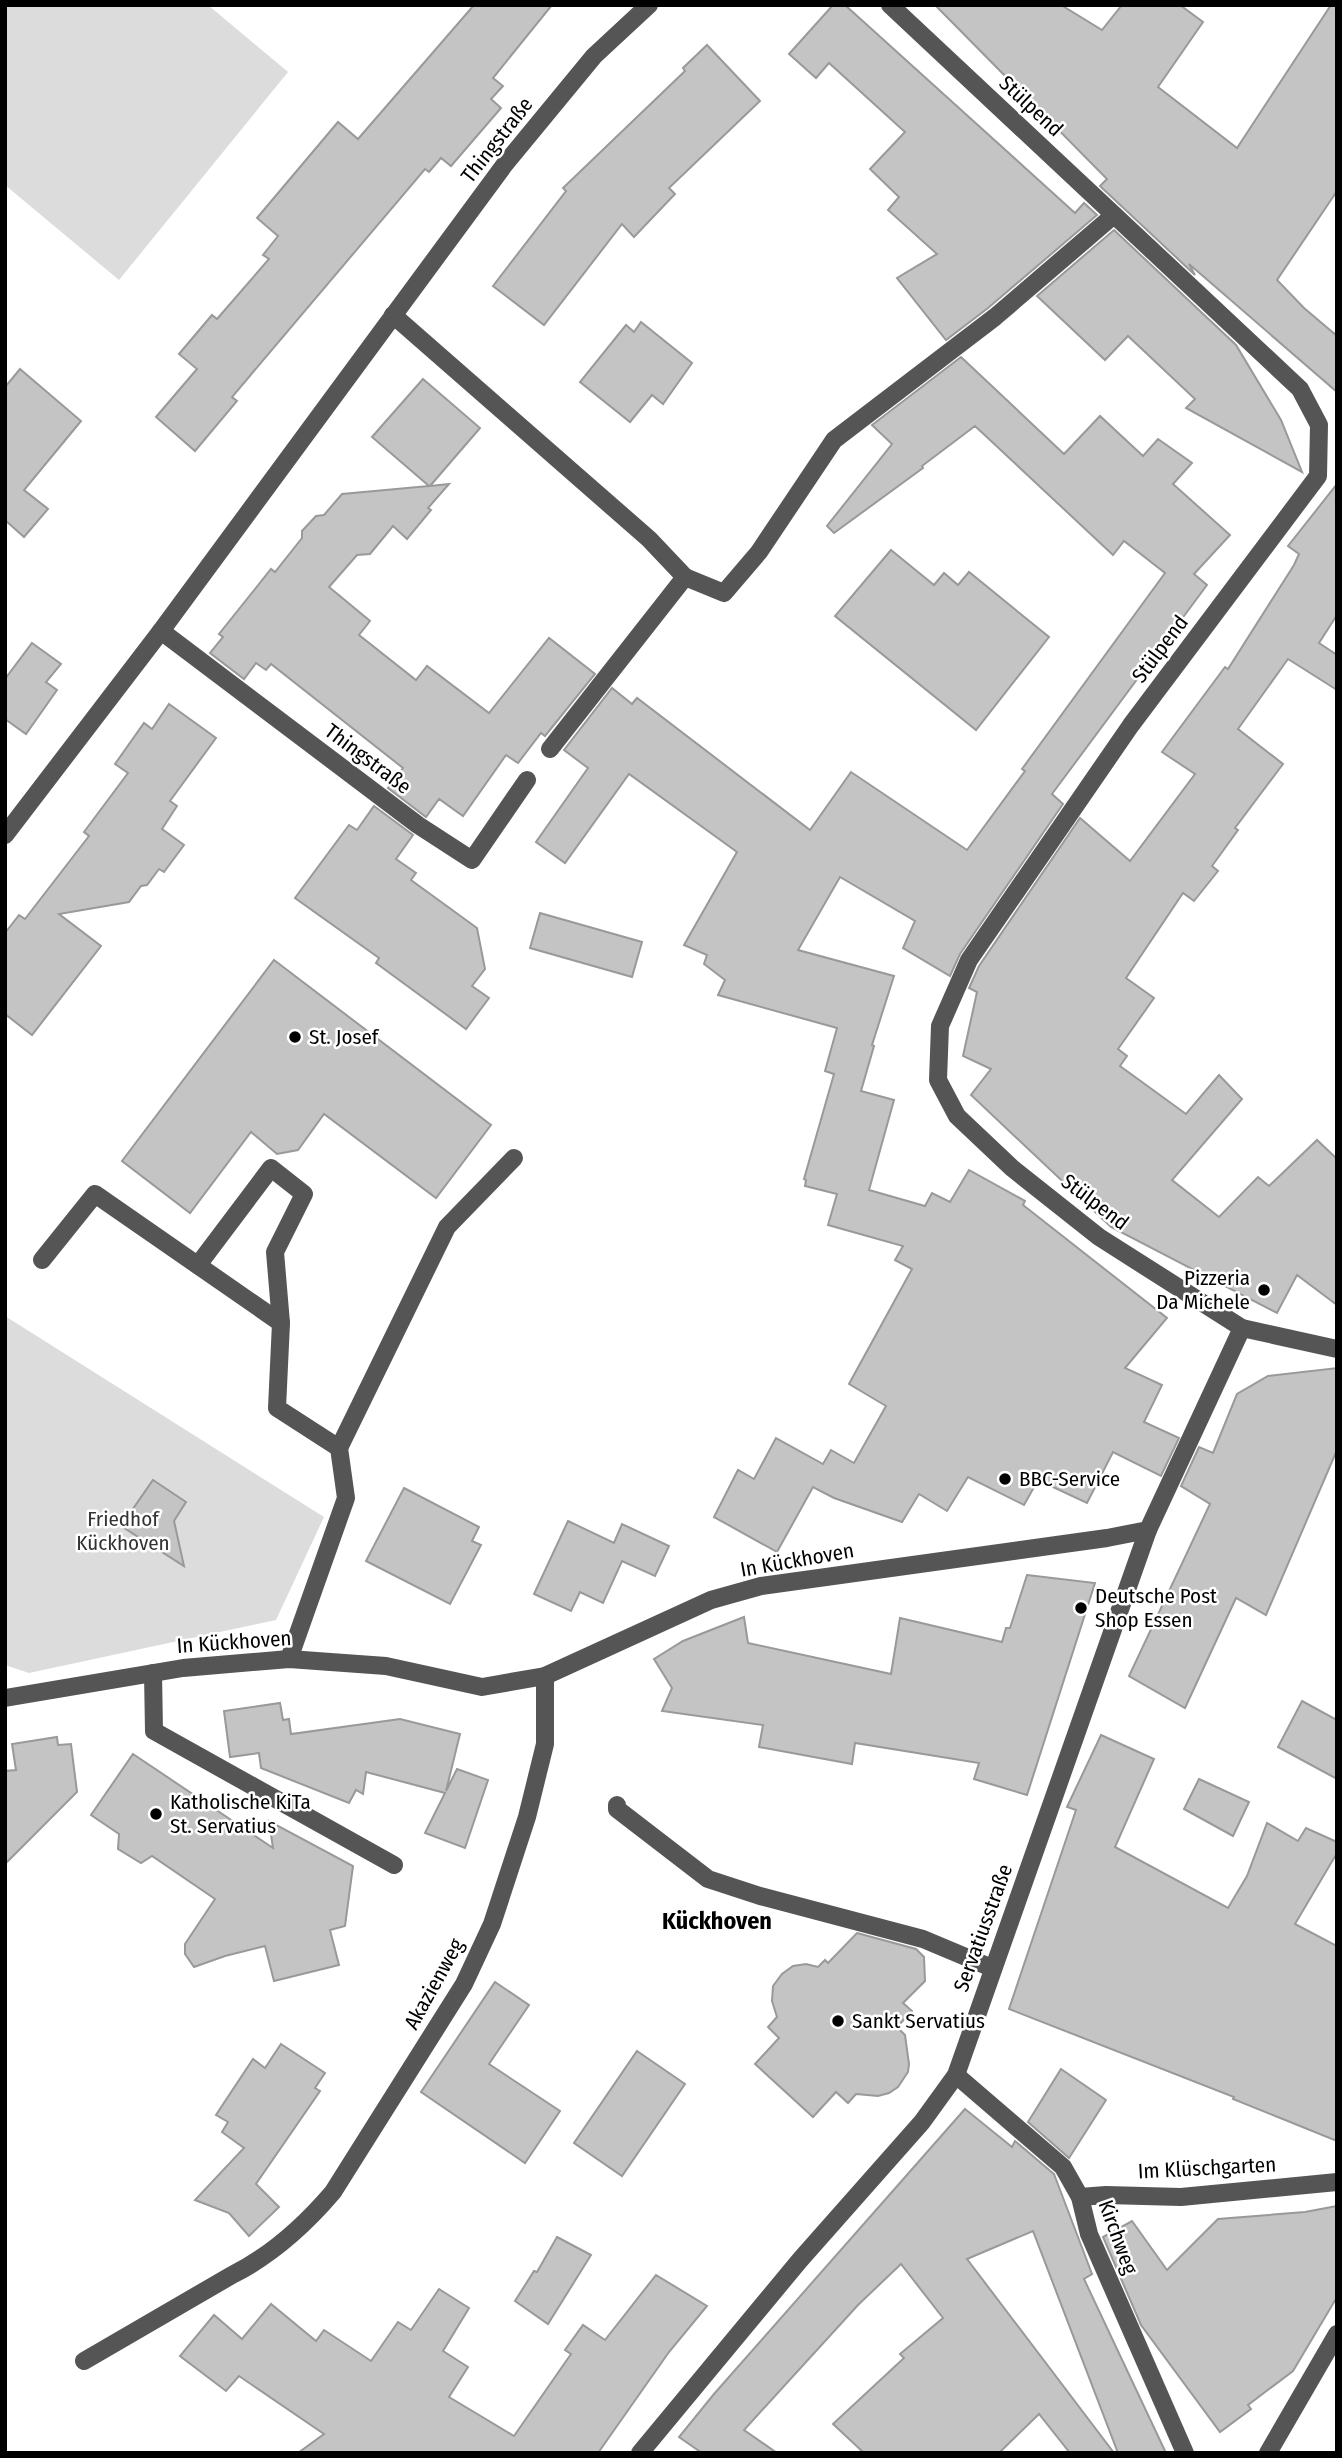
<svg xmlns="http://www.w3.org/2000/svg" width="1342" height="2458" font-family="'Fira Sans Condensed',sans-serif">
<rect width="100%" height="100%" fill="#fff"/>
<g fill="#dcdcdc">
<path d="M5,5H208L288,72L119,280L5,185Z"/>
<path d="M5,1316L324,1517L276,1620L29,1673L5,1665Z"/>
</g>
<g fill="#c4c4c4" stroke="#999" stroke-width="2">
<path d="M474,5H552L493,78L503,86L491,99L501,108L451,166L441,158L429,172L425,169L232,397L237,401L195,451L156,417L197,369L179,354L212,315L217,319L269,259L263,255L278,236L257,218L338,122L358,139Z"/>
<path d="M833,5H845L1075,213L1084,203L1097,215L988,308L946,340L897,278L937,254L888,210L899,197L870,169L905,132L829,63L816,78L789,54Z"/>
<path d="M935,5H1061L1102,30L1122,5H1180L1203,22L1158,87L1237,148L1331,5H1337V191L1277,280L1304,308L1337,336V392L1189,264L1195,275L1100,186L1107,179Z"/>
<path d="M707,45L760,101L669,188L675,194L634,237L622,224L544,325L493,286L566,191L563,188L685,71L683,68Z"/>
<path d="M1114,230L1236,345L1281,420L1302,472L1186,408L1195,399L1128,336L1105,360L1037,296Z"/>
<path d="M641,322L692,363L663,404L652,395L630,422L580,382L626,325L634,332Z"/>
<path d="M961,357L1064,454L1100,416L1143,456L1158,439L1192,463L1173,484L1230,535L1194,574L1207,585L1052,794L1063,804L960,954L950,976L903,948L915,921L840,877L798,950L894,976L872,1045L874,1046L861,1091L894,1100L869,1190L925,1206L932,1193L950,1202L969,1170L1025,1201L1023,1205L1167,1318L1125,1368L1162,1385L1144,1422L1179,1438L1161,1476L1113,1452L1087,1503L1038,1480L1024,1505L968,1477L947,1511L919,1494L902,1522L834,1498L813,1487L777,1552L714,1517L738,1470L754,1479L776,1438L823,1464L831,1450L854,1463L886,1406L849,1384L912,1269L895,1260L903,1246L828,1225L837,1194L805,1186L806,1180L804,1179L834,1074L825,1071L837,1028L718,995L725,980L704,964L707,955L684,945L737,852L629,774L565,863L536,842L588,768L564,750L612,688L632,704L637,698L810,830L851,772L967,850L1025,771L1022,769L1165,573L1124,541L1113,555L975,426L922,466L923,468L834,533L827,526L892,444L872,425Z"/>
<path d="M20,369L81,421L24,490L48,509L24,537L5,520V387Z"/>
<path d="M423,379L480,428L430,486L449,484L428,508L431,510L407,539L393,526L370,554L357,555L329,587L370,621L359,635L416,680L427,666L489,713L549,638L595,674L545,736L541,733L518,763L506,755L463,816L439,799L426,817L388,788L403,768L271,664L266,670L256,663L244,679L210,653L223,637L219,634L271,569L275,572L302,538V531L316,516L324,515L342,494L429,486L372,437Z"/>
<path d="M1337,484V615L1319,643L1337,655V690L1288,659L1238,729L1283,764L1235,828L1238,830L1212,866L1218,871L1194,901L1183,893L1126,978L1154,998L1118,1049L1127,1056L1120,1066L1186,1114L1219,1075L1242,1099L1172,1180L1219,1217L1258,1177L1269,1186L1317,1140L1337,1159V1305L1297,1275L1277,1313L1111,1227L971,1095L991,1069L963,1056L977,992L969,988L979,966L1080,818L1130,861L1195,774L1162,752L1225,667L1228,669L1294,565L1299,554L1288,546Z"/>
<path d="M891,550L934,585L944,573L958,585L969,572L1049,637L976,730L835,616Z"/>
<path d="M32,643L61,664L46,682L57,690L26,734L5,719V679Z"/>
<path d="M169,704L216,738L170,801L177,806L162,829L184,845L164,872L159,869L147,885L141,886L129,902L59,914L101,946L32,1035L5,1014V933L19,915L25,919L89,836L84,832L128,773L115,764L144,723L152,729Z"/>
<path d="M374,806L413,835L396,859L416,873L411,880L477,928L485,969L472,986L489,998L466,1029L376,963L379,958L295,898L349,825L357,830Z"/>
<path d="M540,913L642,942L632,977L530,948Z"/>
<path d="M274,960L491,1125L436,1198L324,1114L298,1150L277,1154L251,1132L190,1213L122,1161Z"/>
<path d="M1337,1368V1450L1266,1615L1236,1598L1185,1708L1129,1676L1210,1504L1181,1486L1199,1447L1213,1453L1237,1394L1268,1376Z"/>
<path d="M153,1480L186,1502L174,1521L184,1566L121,1526Z"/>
<path d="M404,1488L479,1527L472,1541L481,1545L450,1604L366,1561Z"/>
<path d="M568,1521L614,1543L622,1524L669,1546L655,1576L622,1561L603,1603L580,1592L571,1611L534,1594Z"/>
<path d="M1027,1575L1095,1583L1027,1795L974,1779L979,1763L855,1743L852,1764L759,1747L763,1725L662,1711L672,1688L654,1659L683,1641L744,1617L748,1643L891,1674L900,1618L1002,1642L1006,1628H1010Z"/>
<path d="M1302,1701L1337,1720V1779L1278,1747Z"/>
<path d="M280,1703L283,1720L289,1719L291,1734L400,1719L460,1734L446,1791L457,1769L488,1780L465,1848L425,1833L445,1793L366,1772L363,1794L356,1790L349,1803L261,1768L259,1753L230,1757L224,1711Z"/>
<path d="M1101,1735L1154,1759L1115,1847L1228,1908L1247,1876L1267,1823L1298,1841L1306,1828L1337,1842V1853L1295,1924L1337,1946V2141L1233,2099L1234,2097L1009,2009L1076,1810L1067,1807Z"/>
<path d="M57,1737L58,1745L71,1744L77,1792L5,1864V1771L16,1770L12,1744Z"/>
<path d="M133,1754L273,1848L269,1821L353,1866L345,1926L330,1930L339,1965L274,1981L265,1946L225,1956L194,1967L185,1954V1944L215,1899L152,1856L141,1863L118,1849L119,1834L91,1815Z"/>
<path d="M1199,1779L1249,1802L1233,1836L1184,1809Z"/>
<path d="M857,1933L916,1949L924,1957L925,1981L903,2003L912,2011L897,2027L905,2035L909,2064L908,2072L898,2087L889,2093L878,2096L856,2094L848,2103L836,2092L813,2117L755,2064L779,2038L768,2027L777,2017L772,2001L773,1986L782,1974L793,1966L806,1964L818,1967L825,1960L828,1963Z"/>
<path d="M495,1982L529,2005L489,2064L560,2111L525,2163L421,2092Z"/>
<path d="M281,2044L325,2073L315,2088L320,2091L256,2184L279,2207L249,2236L229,2213L195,2200L244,2148L222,2132L228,2122L216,2115L253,2059L265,2068Z"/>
<path d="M637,2051L685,2084L622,2176L574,2143Z"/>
<path d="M1061,2069L1106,2100L1069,2158L1028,2122Z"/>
<path d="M965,2109L1012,2147L1015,2141L1054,2174L1092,2274L1084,2279L1166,2453H1118L1033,2231L967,2259L1114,2453H1070L1039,2414L999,2453H864L833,2424L904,2358L900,2354L943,2318L901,2264L858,2305L744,2430L777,2453H702L679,2437L714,2394Z"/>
<path d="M1337,2206V2297L1293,2371L1248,2405L1251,2409L1220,2432L1141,2325L1103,2237L1132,2221L1167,2270L1218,2219L1305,2212Z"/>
<path d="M557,2237L591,2255L548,2324L515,2301L534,2271L537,2272Z"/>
<path d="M656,2275L707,2306L669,2352L598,2453H298L324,2434L239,2376L226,2391L180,2356L214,2315L242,2339L271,2304L316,2341L324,2330L371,2361L398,2322L411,2330L439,2289L469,2308L443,2351L468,2367L449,2397L514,2436L571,2354L565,2350L583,2325L605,2340Z"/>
</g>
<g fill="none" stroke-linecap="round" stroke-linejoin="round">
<g stroke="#555" stroke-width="18">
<path d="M890,5L1300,389L1319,425L1318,476L1131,725L969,960L940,1026L938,1080L957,1116L1012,1168L1099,1237L1242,1328L1337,1349"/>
<path d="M393,315L649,539L685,577"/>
<path d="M161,631L418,825L472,860L527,780"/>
<path d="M550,749L685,577L724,593L759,552L834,440L995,317L1114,215"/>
<path d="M5,835L161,631L505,164L594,56L649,5"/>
<path d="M42,1260L95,1194L281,1323L277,1408L339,1448L346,1498L289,1659"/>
<path d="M198,1265L271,1168L304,1194L275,1252L281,1323"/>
<path d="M339,1448L447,1227L514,1158"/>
<path d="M153,1673L154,1731L394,1865"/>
<path d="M5,1698L183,1668L289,1659L386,1666L482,1687L545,1676L711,1600L761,1586L1107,1538L1148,1530L1242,1328"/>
<path d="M617,1805V1809L708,1879L760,1896L923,1939L992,1968"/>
<path d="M956,2075L1063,2167L1080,2197L1089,2234L1185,2453"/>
<path d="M1080,2197L1106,2195L1181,2197L1337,2182"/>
<path d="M84,2361L232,2275C272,2255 304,2226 333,2192L464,1984L492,1924L527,1817L545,1744V1676"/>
<path d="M640,2453L800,2260L922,2122L956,2075L1148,1530"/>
<path d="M1268,2453L1337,2334"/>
</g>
</g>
<g fill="#000" stroke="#fff" stroke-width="2.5">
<circle cx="295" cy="1037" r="7"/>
<circle cx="1264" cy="1290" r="7"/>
<circle cx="1005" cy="1479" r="7"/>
<circle cx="1081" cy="1608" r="7"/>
<circle cx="156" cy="1814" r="7"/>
<circle cx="838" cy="2021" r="7"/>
</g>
<g text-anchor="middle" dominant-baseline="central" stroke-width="5" stroke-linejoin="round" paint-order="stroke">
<g font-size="21" fill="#000" stroke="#fff">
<text transform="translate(1031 106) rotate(43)">Stülpend</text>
<text transform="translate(497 140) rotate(-52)">Thingstraße</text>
<text transform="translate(1160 649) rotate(-53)">Stülpend</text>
<text transform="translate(368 759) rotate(37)">Thingstraße</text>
<text transform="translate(1095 1202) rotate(37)">Stülpend</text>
<text transform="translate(797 1560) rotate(-10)">In Kückhoven</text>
<text transform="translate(234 1642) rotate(-4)">In Kückhoven</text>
<text transform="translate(983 1928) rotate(-70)">Servatiusstraße</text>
<text transform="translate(434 1984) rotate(-61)">Akazienweg</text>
<text transform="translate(1207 2168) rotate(-3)">Im Klüschgarten</text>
<text transform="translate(1118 2237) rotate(70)">Kirchweg</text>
</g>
<g font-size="21" fill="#000" stroke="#fff" text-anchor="start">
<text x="309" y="1037">St. Josef</text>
<text x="1250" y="1278" text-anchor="end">Pizzeria<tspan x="1250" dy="24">Da Michele</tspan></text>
<text x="1019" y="1479">BBC-Service</text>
<text x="1095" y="1596">Deutsche Post<tspan x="1095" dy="24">Shop Essen</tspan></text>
<text x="170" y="1802">Katholische KiTa<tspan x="170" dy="24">St. Servatius</tspan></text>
<text x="852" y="2021">Sankt Servatius</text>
</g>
<g font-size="21" fill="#333" stroke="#fff">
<text x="123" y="1519">Friedhof<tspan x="123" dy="24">Kückhoven</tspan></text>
</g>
<g font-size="24" font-weight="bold" fill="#000" stroke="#fff">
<text x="717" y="1921">Kückhoven</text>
</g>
</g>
<rect width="1342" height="2458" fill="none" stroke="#000000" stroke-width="14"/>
</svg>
